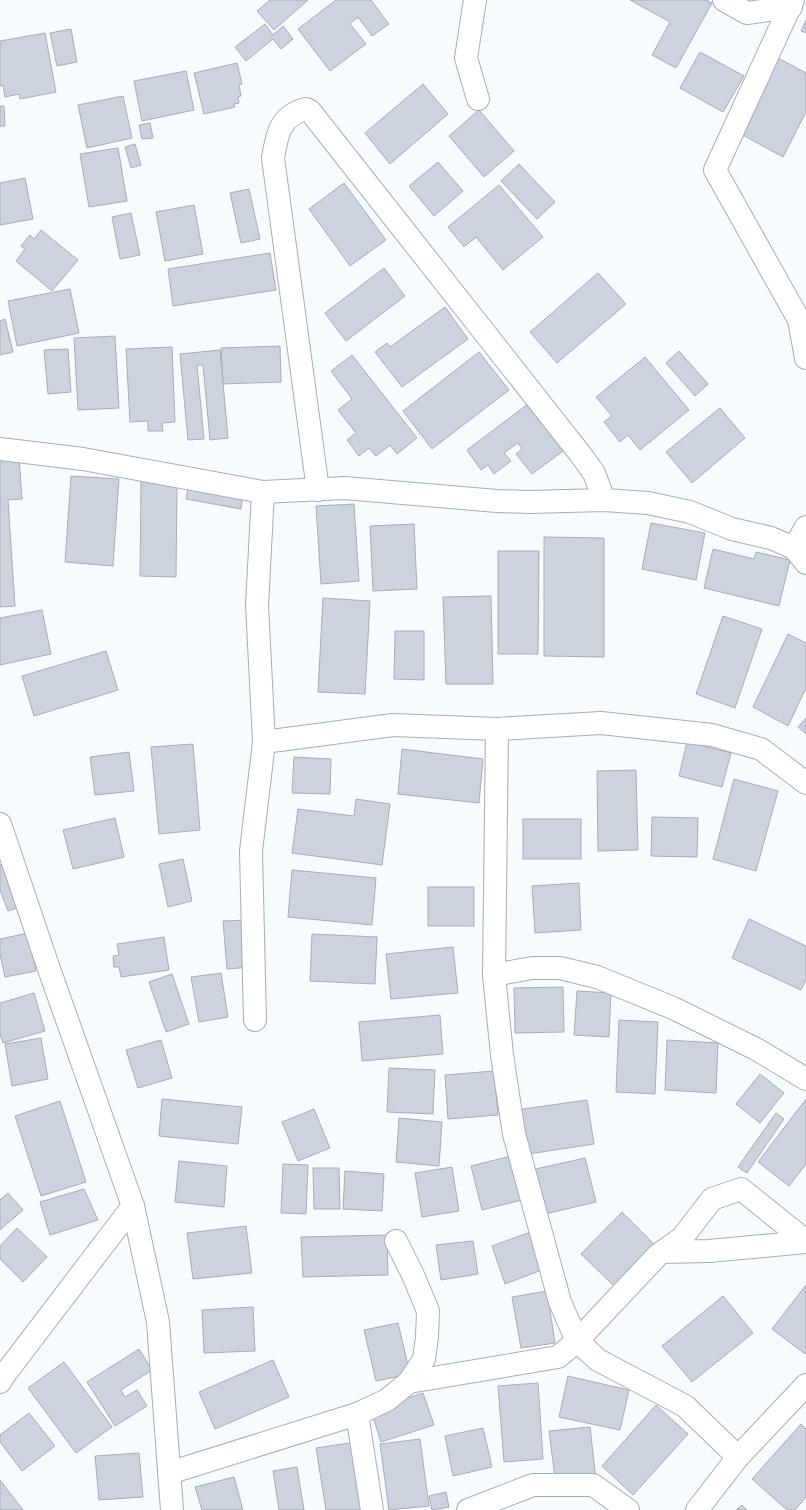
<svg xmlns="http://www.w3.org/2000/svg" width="806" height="1510" font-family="Barlow,sans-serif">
<rect width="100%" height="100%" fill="#f6fbfe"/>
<g fill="#ccd2de" stroke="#a8aeb9">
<path d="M270,0H308L274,30L257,11Z"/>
<path d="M336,0H371L389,24L372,36L358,17L350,24L366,44L330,71L298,29Z"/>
<path d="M630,0H706L712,3L676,68L652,55L670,22Z"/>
<path d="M806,20V33L801,31Z"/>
<path d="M265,24L273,35L283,26L293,39L281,49L273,39L246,61L235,47Z"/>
<path d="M71,29L77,62L57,66L50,33Z"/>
<path d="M45,33L56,92L20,99L19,94L5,97L3,85L0,86V41Z"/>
<path d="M700,52L744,76L723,112L680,88Z"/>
<path d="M778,58L806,73V112L783,157L739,133Z"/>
<path d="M237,63L242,84L239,85L241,96L238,97L239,103L234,104L235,107L204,114L194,73Z"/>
<path d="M186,71L194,110L142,121L134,81Z"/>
<path d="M423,84L448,114L390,164L365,133Z"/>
<path d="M123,96L132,138L87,148L78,105Z"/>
<path d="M0,106H4L5,126H0Z"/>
<path d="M479,110L514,151L484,177L449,136Z"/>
<path d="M150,123L153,138L142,139L139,125Z"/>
<path d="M135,144L141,165L131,168L125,147Z"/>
<path d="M118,148L127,201L89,207L80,154Z"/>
<path d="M438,162L463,191L434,216L409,186Z"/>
<path d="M519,164L555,202L537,219L501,181Z"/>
<path d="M25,178L33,219L0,225V183Z"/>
<path d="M344,183L386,240L350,266L309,209Z"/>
<path d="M499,185L543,237L503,270L476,237L464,247L448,227Z"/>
<path d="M249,189L260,239L241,243L230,193Z"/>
<path d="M194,205L203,254L165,261L156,212Z"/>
<path d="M131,213L140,255L120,259L112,217Z"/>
<path d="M41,230L78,260L52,291L16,261L25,249L21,246L30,235L34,239Z"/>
<path d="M270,253L276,290L173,306L168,269Z"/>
<path d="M384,268L405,296L346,341L325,313Z"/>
<path d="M598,273L626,304L557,363L530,332Z"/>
<path d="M70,289L79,333L17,346L8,301Z"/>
<path d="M445,307L468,339L402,387L375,352L387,343L390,347Z"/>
<path d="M5,319L13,352L0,355V321Z"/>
<path d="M115,336L119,408L78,410L74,338Z"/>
<path d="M280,346L281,382L223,384L221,348Z"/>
<path d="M172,347L175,422L162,423L163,431H148V421L130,422L126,349Z"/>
<path d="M68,349L71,392L48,394L44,350Z"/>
<path d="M220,350L228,438L210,440L203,365H197L204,439L188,440L180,354Z"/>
<path d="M679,351L708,384L695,396L666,363Z"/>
<path d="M479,352L509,390L432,449L403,411Z"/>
<path d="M352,355L417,438L397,454L390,445L376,456L369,448L359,456L347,440L356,433L338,410L352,399L331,371Z"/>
<path d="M645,357L689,410L640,450L628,435L620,442L604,422L612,416L596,397Z"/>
<path d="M528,404L563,451L532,474L516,454L522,449L518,443L504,453L511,461L494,474L488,465L481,470L467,450Z"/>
<path d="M720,408L745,438L692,483L666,452Z"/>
<path d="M19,458L22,499L8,500L15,606L0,607V459Z"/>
<path d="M71,476L119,479L113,566L65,562Z"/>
<path d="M141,480L177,481L176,577L140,576Z"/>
<path d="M189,483L243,493L241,509L186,499Z"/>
<path d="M354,504L359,581L321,584L316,506Z"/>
<path d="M651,523L705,533L696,580L642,569Z"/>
<path d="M414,524L417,589L373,591L370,526Z"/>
<path d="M544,537L604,538V657L544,656Z"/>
<path d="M713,549L754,559L756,552L790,560L779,606L704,588Z"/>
<path d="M498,551H539L538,654H498Z"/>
<path d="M491,596L493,684H446L443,597Z"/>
<path d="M323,598L370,601L365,694L318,692Z"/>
<path d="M42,610L51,654L0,665V618Z"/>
<path d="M723,616L762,629L735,708L696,694Z"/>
<path d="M395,631H424V680L394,679Z"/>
<path d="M788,634L806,643V688L788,726L753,707Z"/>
<path d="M106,651L118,690L34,716L22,676Z"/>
<path d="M806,718V734L798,727Z"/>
<path d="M687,742L731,753L722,787L679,776Z"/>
<path d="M193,744L200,830L159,834L151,747Z"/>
<path d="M402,749L483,759L479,803L398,794Z"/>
<path d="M129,752L134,791L95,795L90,757Z"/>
<path d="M294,757L331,759L330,794L292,793Z"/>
<path d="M636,770L638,850L598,851L597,771Z"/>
<path d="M734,779L778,791L756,871L713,859Z"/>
<path d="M356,799L390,804L382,865L292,853L298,809L354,816Z"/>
<path d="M652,817L698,818L697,857L651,856Z"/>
<path d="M115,818L124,857L73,869L63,830Z"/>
<rect x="523" y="819" width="58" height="40"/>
<path d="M183,859L192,901L168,907L159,864Z"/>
<path d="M5,863L21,907L8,911L0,890V865Z"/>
<path d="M292,870L376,878L372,925L288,917Z"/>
<path d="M579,883L581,930L535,933L532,886Z"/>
<rect x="428" y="887" width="46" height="39"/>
<path d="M749,919L806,946V980L801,990L732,958Z"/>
<path d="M248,920L251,967L227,969L223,921Z"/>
<path d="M28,933L36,971L5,977L0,954V939Z"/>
<path d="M312,934L377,937L375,984L310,981Z"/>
<path d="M164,937L169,970L121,977L119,967H114L113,956L119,955L117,944Z"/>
<path d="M453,947L458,993L391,999L386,954Z"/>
<path d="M221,973L228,1017L199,1022L191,977Z"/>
<path d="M172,974L189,1024L166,1032L149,982Z"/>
<path d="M563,987L564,1032L515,1033L514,988Z"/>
<path d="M577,991L611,993L609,1037L574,1035Z"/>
<path d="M34,993L45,1031L3,1043L0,1034V1003Z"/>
<path d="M440,1015L443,1054L362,1061L359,1022Z"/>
<path d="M619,1020L658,1022L655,1094L616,1092Z"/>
<path d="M41,1038L48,1079L12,1086L5,1044Z"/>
<path d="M161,1040L172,1078L138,1088L126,1050Z"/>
<path d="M667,1040L718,1043L716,1093L665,1090Z"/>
<path d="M389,1068L435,1070L433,1114L387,1112Z"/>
<path d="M494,1071L498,1115L448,1119L445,1075Z"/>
<path d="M760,1074L784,1093L760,1123L736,1104Z"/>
<path d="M162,1099L242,1107L238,1144L159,1136Z"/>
<path d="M806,1099V1164L789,1186L758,1162Z"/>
<path d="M587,1100L594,1144L522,1155L516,1110Z"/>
<path d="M60,1101L86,1182L41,1196L15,1116Z"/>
<path d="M314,1109L330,1148L298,1161L282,1122Z"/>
<path d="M776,1113L784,1119L747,1173L738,1167Z"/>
<path d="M399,1118L442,1122L439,1166L396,1162Z"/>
<path d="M511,1156L522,1200L482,1210L471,1166Z"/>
<path d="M585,1158L596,1202L541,1215L531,1170Z"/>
<path d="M179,1161L227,1166L224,1207L175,1202Z"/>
<path d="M283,1164L308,1165L306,1214L281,1213Z"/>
<path d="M452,1167L459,1211L422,1217L415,1173Z"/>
<path d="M313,1168H339L340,1209H314Z"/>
<path d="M345,1171L384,1174L382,1211L343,1209Z"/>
<path d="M84,1189L98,1220L50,1235L40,1202Z"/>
<path d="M8,1193L23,1210L0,1230V1200Z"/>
<path d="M622,1212L656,1246L615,1287L581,1254Z"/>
<path d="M246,1226L252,1273L193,1279L187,1233Z"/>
<path d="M17,1228L47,1257L23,1282L0,1259V1246Z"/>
<path d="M533,1231L547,1268L505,1284L492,1246Z"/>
<path d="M387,1235L388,1275L303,1277L301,1237Z"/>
<path d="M473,1241L478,1274L441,1280L436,1245Z"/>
<path d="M806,1285V1353L805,1354L772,1329Z"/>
<path d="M547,1291L555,1343L521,1348L512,1297Z"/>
<path d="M723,1296L753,1333L692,1382L662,1346Z"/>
<path d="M253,1307L255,1351L204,1353L202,1310Z"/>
<path d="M398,1323L410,1374L376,1381L364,1330Z"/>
<path d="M139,1349L152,1370L121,1390L125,1397L137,1390L147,1406L115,1426L87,1382Z"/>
<path d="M273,1360L289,1397L215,1429L199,1392Z"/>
<path d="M64,1362L112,1427L76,1453L28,1388Z"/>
<path d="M568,1376L629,1390L620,1430L559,1417Z"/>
<path d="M538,1383L543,1459L504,1462L498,1386Z"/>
<path d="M423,1393L434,1425L381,1442L371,1410Z"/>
<path d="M656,1405L688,1434L633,1495L602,1466Z"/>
<path d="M29,1413L55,1446L22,1471L0,1442V1435Z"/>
<path d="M801,1424L806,1429V1497L795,1510H787L752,1479Z"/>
<path d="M590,1427L596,1480L556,1485L549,1431Z"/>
<path d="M483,1428L492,1467L453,1476L445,1436Z"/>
<path d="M420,1439L429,1506L389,1510L380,1444Z"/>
<path d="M356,1442L367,1510H326L316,1448Z"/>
<path d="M139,1453L143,1497L99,1500L95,1456Z"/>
<path d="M297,1467L304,1510H279L273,1471Z"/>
<path d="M234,1477L243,1510H202L195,1487Z"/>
<path d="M0,1480L23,1510H0Z"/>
<path d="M446,1492L449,1507L432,1510L429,1496Z"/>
<path d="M742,1505L747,1510H736Z"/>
</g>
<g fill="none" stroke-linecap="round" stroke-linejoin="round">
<g stroke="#a3afb7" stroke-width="24">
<g id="minor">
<path d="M475,0L466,58L478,99"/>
<path d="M724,0L747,13L791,7"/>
<path d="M793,0L715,170L799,320L806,358"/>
<path d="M0,449L83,459L263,492L344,488L497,501L529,502L604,500L648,503L690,512L732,529L771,538L794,548L806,563"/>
<path d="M318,490L273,158C277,135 279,116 306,109L310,111L581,455L594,473L604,500"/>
<path d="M794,548L806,527"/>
<path d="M497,729L494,975L502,1055L514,1134L560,1302L577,1341L598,1360L685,1406L738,1457"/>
<path d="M264,742L393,725L497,729L601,723L712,735L761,749L806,783"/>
<path d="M0,824L48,966L133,1206L158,1322L172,1510"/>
<path d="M494,975L532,968H560L597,977L673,1008L756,1049L806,1079"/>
<path d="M255,1020L251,851L264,742L257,605L263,492"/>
<path d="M662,1252L709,1251L806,1242"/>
<path d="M0,1382L5,1374L133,1206"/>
<path d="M409,1382L558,1357L577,1341L658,1255L682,1238L712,1199L741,1189L806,1241"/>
<path d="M357,1414L372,1510"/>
<path d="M169,1473L357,1414L387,1400L409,1382L424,1359L427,1337L428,1311L413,1275L396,1241"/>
<path d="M468,1510L533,1485H593L628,1510"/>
<path d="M697,1510L738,1457L806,1385"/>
</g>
</g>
<use href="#minor" stroke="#fff" stroke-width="22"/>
</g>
</svg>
